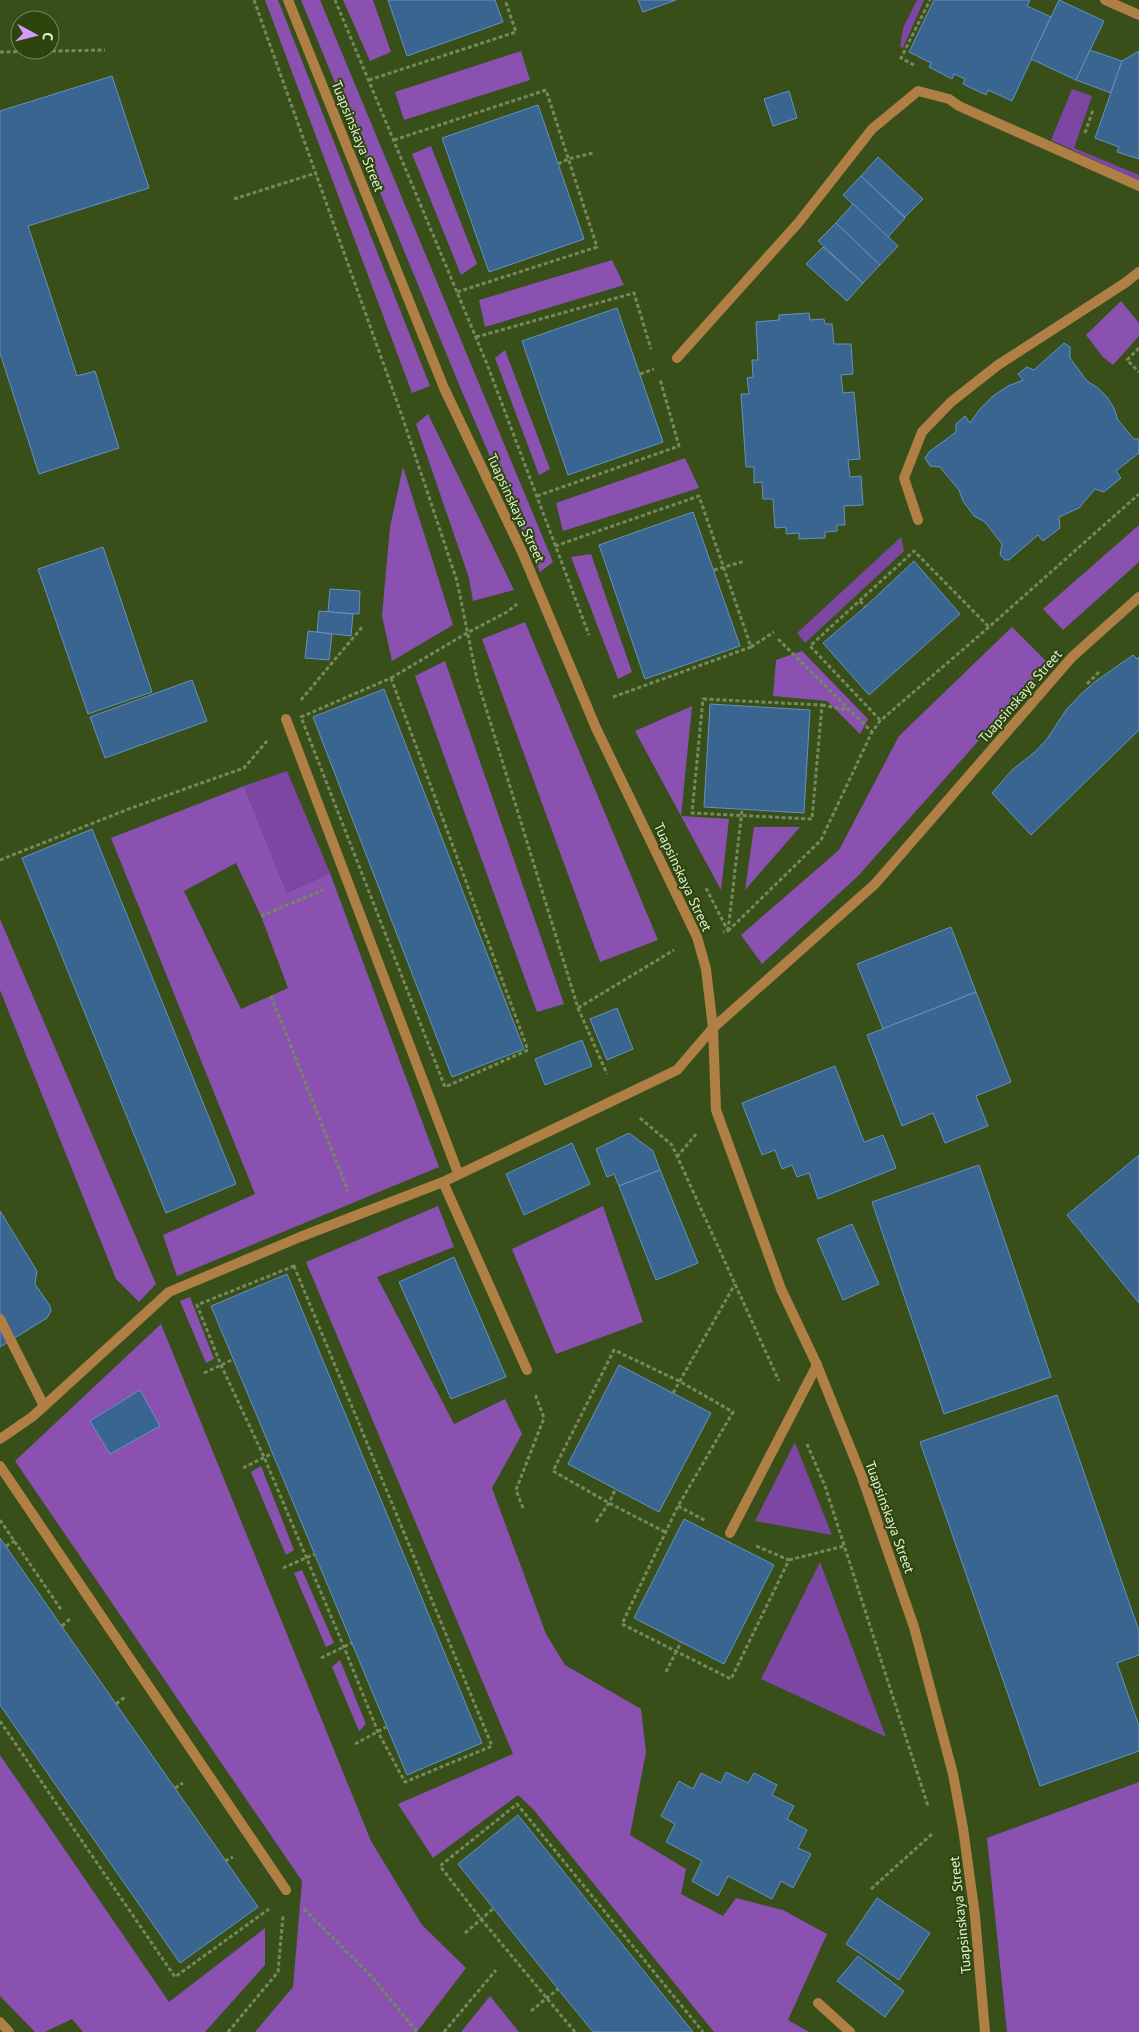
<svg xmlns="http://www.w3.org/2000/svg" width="1139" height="2032" font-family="'PT Sans',sans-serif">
<rect width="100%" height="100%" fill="#384f1a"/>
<g fill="#7e46a3">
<path d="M917,0H924L903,48L900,47L903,28Z"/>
<path d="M1072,89L1092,96L1074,148L1139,175V181L1051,140Z"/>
<path d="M901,537L904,551L805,643L797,633Z"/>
<path d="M287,771L330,873L287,893L244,786Z"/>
<path d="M795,1442V1443L832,1535L755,1521Z"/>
<path d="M820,1562L886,1737L761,1679Z"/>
</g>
<g fill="#8a51b1" fill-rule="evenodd">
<path d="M265,0H278L430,386L412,393Z"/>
<path d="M301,0H320L553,562L540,572L460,387Z"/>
<path d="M343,0H373L391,52L370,61Z"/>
<path d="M521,51L530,80L404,120L395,92Z"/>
<path d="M431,146L477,264L461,275L412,154Z"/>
<path d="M612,260L624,285L485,327L479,300Z"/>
<path d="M1121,301L1139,323V336L1113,365L1103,357L1086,335Z"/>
<path d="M505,350L550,469L539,475L495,358Z"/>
<path d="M428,414L514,590L473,601L469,578L416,424Z"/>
<path d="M685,458L699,488L563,531L556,503Z"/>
<path d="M403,467L453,625L392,661L382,616L390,527Z"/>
<path d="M1139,525V562L1063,630L1043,609Z"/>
<path d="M591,554L632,672L618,679L571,557Z"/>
<path d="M525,622L658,940L600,962L482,639Z"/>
<path d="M1012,627L1048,663L858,876L762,964L741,935L839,850L899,736Z"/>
<path d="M802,651L868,719L860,734L827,701L773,696L776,660Z"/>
<path d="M445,661L564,1004L537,1012L415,676Z"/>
<path d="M692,706L681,816L729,819L721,890L635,731Z"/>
<path d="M244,786L287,893L330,873L439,1167L177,1276L163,1235L255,1194L111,838ZM236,863L261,916L288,988L241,1009L184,891Z"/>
<path d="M754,827H800L745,890Z"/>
<path d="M0,919L156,1284L139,1302L116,1279L0,990Z"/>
<path d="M438,1206L454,1247L377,1277L454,1424L505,1399L522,1434L492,1488L546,1634L565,1665L641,1709L646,1752L630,1835L686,1869L681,1894L723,1916L736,1898L783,1910L827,1934L788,2020L809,2032H714L533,1809L518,1795L433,1858L398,1804L513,1754L306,1262Z"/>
<path d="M603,1206L643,1322L556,1354L512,1249Z"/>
<path d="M190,1297L214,1359L206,1363L180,1301Z"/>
<path d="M161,1324L371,1841L422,1925L466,1968L417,2032H255L293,1987L302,1881L15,1461Z"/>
<path d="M261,1466L294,1550L286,1555L251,1472Z"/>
<path d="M302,1570L334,1643L326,1647L294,1573Z"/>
<path d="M340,1660L366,1724L359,1731L332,1667Z"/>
<path d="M0,1755L169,2002L265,1928V1965L205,2032H83L72,2019L45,2032H35L0,1996Z"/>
<path d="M1139,1782V2032H1007L987,1838Z"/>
<path d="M490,1996L519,2032H461Z"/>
</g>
<g fill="#396590" stroke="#6592c0">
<path d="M388,0H495L503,22L407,56Z"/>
<path d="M638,0H676L643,12Z"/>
<path d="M934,0H1030L1027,6L1051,17L1012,101L988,90L986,95L963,84L965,79L954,74L952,79L929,67L931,63L909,52Z"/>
<path d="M1059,0L1104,21L1076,80L1031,59Z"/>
<path d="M1090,50L1122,61L1111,93L1076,80Z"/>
<path d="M1139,51V159L1117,152L1119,147L1095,138L1122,61Z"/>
<path d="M112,76L149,188L28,226L77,376L95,371L119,448L39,474L0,353V111Z"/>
<path d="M789,91L797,118L773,126L764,99Z"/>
<path d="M538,105L584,239L489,272L442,138Z"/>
<path d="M878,157L923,199L905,217L861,176Z"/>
<path d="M861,176L905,218L888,237L843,195Z"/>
<path d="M853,204L898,246L880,265L836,223Z"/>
<path d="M836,223L880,265L863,283L818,241Z"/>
<path d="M823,247L863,283L847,301L806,264Z"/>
<path d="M617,308L663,442L568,475L522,341Z"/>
<path d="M809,313L810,320L824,319L825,324H832L834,344H851L853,374L841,375L843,393L854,392L860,459L848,460L850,477L861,476L863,505L844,506L845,525H837V531L825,532V538L799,539V533L786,534V527L775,528L773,499H763L762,482L754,483V467H746L741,394H749L747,378L753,377L752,360H758L756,322L779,320V315Z"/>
<path d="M1064,343L1070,347V358L1087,381L1098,388L1107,397L1114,408L1118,420L1134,439H1139V453L1116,471L1121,478L1104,492L1095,489L1079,508L1059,517L1060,528L1043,541L1038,535L1009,560H1005L1000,555L1002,544L985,522L974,516L963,501L959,490L940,467L930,466L925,458L929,452L956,432V424L965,416L970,423L980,409L993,396L1008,386L1023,380L1018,374L1027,367L1034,370Z"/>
<path d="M693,512L740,646L645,679L599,545Z"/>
<path d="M103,547L152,692L88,714L38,569Z"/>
<path d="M914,561L960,614L869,695L823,643L865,607Z"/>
<path d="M330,589L360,591L359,614L328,612Z"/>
<path d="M319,611L353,614L351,636L317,632Z"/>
<path d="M308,631L332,634L329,660L305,658Z"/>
<path d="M1133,655L1137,659L1139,657V730L1031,835L992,793L1012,770L1035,752L1047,739L1066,710L1081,694L1096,681Z"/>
<path d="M192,680L207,721L105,758L90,717Z"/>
<path d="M384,689L524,1049L452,1077L313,717Z"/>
<path d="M710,704L810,710L804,813L704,807Z"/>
<path d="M92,829L236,1184L166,1213L22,858Z"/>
<path d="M951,927L976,992L883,1029L857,964Z"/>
<path d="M976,992L1011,1082L976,1096L988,1126L945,1143L933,1113L902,1126L867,1035Z"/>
<path d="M617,1008L633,1049L607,1060L590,1019Z"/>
<path d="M582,1040L592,1066L545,1085L535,1059Z"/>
<path d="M835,1066L864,1142L883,1135L896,1168L818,1199L809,1173L797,1177L792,1165L782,1169L775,1150L762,1155L742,1103Z"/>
<path d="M629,1133L653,1151L660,1170L619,1186L614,1174L607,1177L596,1149Z"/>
<path d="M572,1143L590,1184L524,1215L506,1174Z"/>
<path d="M1139,1155V1303L1067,1215Z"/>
<path d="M979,1165L1051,1377L944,1414L872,1202Z"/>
<path d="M660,1170L698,1263L656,1280L619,1186Z"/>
<path d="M0,1211L37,1271L35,1284L50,1306L51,1311L47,1318L0,1347Z"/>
<path d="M852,1224L879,1284L843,1300L817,1239Z"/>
<path d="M454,1257L506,1377L451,1399L399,1282Z"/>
<path d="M287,1274L482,1743L407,1775L211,1306Z"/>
<path d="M619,1365L711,1413L659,1512L568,1464Z"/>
<path d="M140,1390L160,1426L110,1454L90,1421Z"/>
<path d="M1057,1395L1139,1631V1655L1117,1663L1139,1726V1751L1040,1786L920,1442Z"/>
<path d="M684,1519L774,1565L724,1664L634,1618Z"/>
<path d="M0,1538L258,1907L180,1963L0,1705Z"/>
<path d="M726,1772L748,1783L754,1773L777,1785L772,1795L794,1806L787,1819L807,1830L798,1848L811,1854L793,1888L781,1881L772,1899L728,1876L718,1896L692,1881L702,1861L666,1842L675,1824L661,1816L679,1781L693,1789L701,1773L721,1783Z"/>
<path d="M518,1815L693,2032H593L558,1989L458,1864Z"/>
<path d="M877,1898L930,1933L899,1980L846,1944Z"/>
<path d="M858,1956L904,1991L885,2017L837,1981Z"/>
</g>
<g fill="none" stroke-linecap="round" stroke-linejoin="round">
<g stroke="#74895c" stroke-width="3" stroke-dasharray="4 2.5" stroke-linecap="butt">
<path d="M254,0L401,413L457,581L477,679L578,1008L607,1074"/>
<path d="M335,0L487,364L589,635"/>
<path d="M0,52L105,50"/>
<path d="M914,65L901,58L930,0"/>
<path d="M369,80L516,32L505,0"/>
<path d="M1085,133L1093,110"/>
<path d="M394,140L546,90L597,247L457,292"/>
<path d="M558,164L568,159L593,153"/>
<path d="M234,199L316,173"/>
<path d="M476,337L634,293L651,349"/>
<path d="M1139,348L1127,360L1139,372"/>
<path d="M640,374L654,369"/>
<path d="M537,496L679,446L660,379"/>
<path d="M555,546L699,496L751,647L613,697"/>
<path d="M714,570L745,561"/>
<path d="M860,601L865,607"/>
<path d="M778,639L872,732"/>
<path d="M751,647L774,632"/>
<path d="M391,678L528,1050L445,1087L301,717Z"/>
<path d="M391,678L467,633L507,612L517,604"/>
<path d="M1087,684L1100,671"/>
<path d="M703,699L822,705L812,819L692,813Z"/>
<path d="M301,700L363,626"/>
<path d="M822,705L848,710"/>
<path d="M880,720L810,646L914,551L989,627"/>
<path d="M0,860L131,808L244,768L267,741"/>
<path d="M706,888L728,931L723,932"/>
<path d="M261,916L323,890"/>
<path d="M728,931L821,840L872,732L880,721L989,627L1139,494"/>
<path d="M728,931L742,810"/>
<path d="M271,996L348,1191"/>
<path d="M578,1008L674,950"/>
<path d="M640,1118L672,1145L779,1381"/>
<path d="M677,1157L696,1134"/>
<path d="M294,1266L492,1746L405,1782L378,1732L344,1647L264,1457L221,1365L197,1305Z"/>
<path d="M204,1373L234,1359"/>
<path d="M673,1393L735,1284"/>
<path d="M807,1444L825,1486L928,1806"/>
<path d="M243,1468L273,1453"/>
<path d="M678,1506L706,1521"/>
<path d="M523,1508L516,1490L544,1418L535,1394"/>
<path d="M0,1520L62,1611"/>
<path d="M596,1522L609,1503L615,1490"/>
<path d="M665,1532L609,1503L553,1471L614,1350L679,1381L733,1412L678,1506L622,1624L731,1679L789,1560L754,1545"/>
<path d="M6,1546L15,1541"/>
<path d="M789,1560L844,1546"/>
<path d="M283,1568L315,1554"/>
<path d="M62,1626L70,1619"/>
<path d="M321,1658L352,1643"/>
<path d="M666,1672L681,1642"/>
<path d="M116,1704L125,1697"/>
<path d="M0,1721L175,1977L269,1909"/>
<path d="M355,1744L386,1727"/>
<path d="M175,1788L183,1783"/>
<path d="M225,1861L233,1857"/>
<path d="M871,1889L932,1834"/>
<path d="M304,1909L372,1977L417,2032"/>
<path d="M465,1933L494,1908"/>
<path d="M531,2011L558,1989"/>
<path d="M228,2032L278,1972L283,1916"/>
<path d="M444,2032L496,1970"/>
<path d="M575,2032L481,1919L440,1866L517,1804L703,2032"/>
</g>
<g stroke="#af7f45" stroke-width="10">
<path d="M1105,0L1139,15"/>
<path d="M918,520L904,478L922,432L951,402L998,365L1125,283L1139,272"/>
<path d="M286,719L458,1173"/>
<path d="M443,1182L527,1370"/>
<path d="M0,1319L44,1406"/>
<path d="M0,1439L32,1417L169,1292L300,1237L443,1182L677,1070L713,1028"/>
<path d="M0,1466L286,1890"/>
<path d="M730,1533L817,1365"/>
<path d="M818,2003L850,2032"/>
<path d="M0,2022L9,2032"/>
</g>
<g stroke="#af7f45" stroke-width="10">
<path d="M288,0L444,388L523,554L596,728L697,937L706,969L713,1028"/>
<path d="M677,358L799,222L872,129L918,91L949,99L959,106L1139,186"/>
</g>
<path stroke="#af7f45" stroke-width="10" d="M985,2032L975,1916L963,1828L953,1774L914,1627L862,1477L817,1365L781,1289L716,1110L713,1028L875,884L1072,657L1139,597"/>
</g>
<g text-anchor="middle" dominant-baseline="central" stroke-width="4" stroke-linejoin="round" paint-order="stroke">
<g font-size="14" fill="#e0f0d2" stroke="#2d440d">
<text transform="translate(358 136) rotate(68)">Tuapsinskaya Street</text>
<text transform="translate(516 508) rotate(65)">Tuapsinskaya Street</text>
<text transform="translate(1020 696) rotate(-49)">Tuapsinskaya Street</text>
<text transform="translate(683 877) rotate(65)">Tuapsinskaya Street</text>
<text transform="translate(890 1517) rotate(70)">Tuapsinskaya Street</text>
<text transform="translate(960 1915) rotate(-96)">Tuapsinskaya Street</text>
</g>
</g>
<g transform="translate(35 35) rotate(97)"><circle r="24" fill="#2d440d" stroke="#75895c"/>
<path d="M0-4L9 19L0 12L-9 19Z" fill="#d39cfc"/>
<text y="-8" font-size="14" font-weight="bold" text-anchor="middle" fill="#e0f0d2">С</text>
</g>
</svg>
